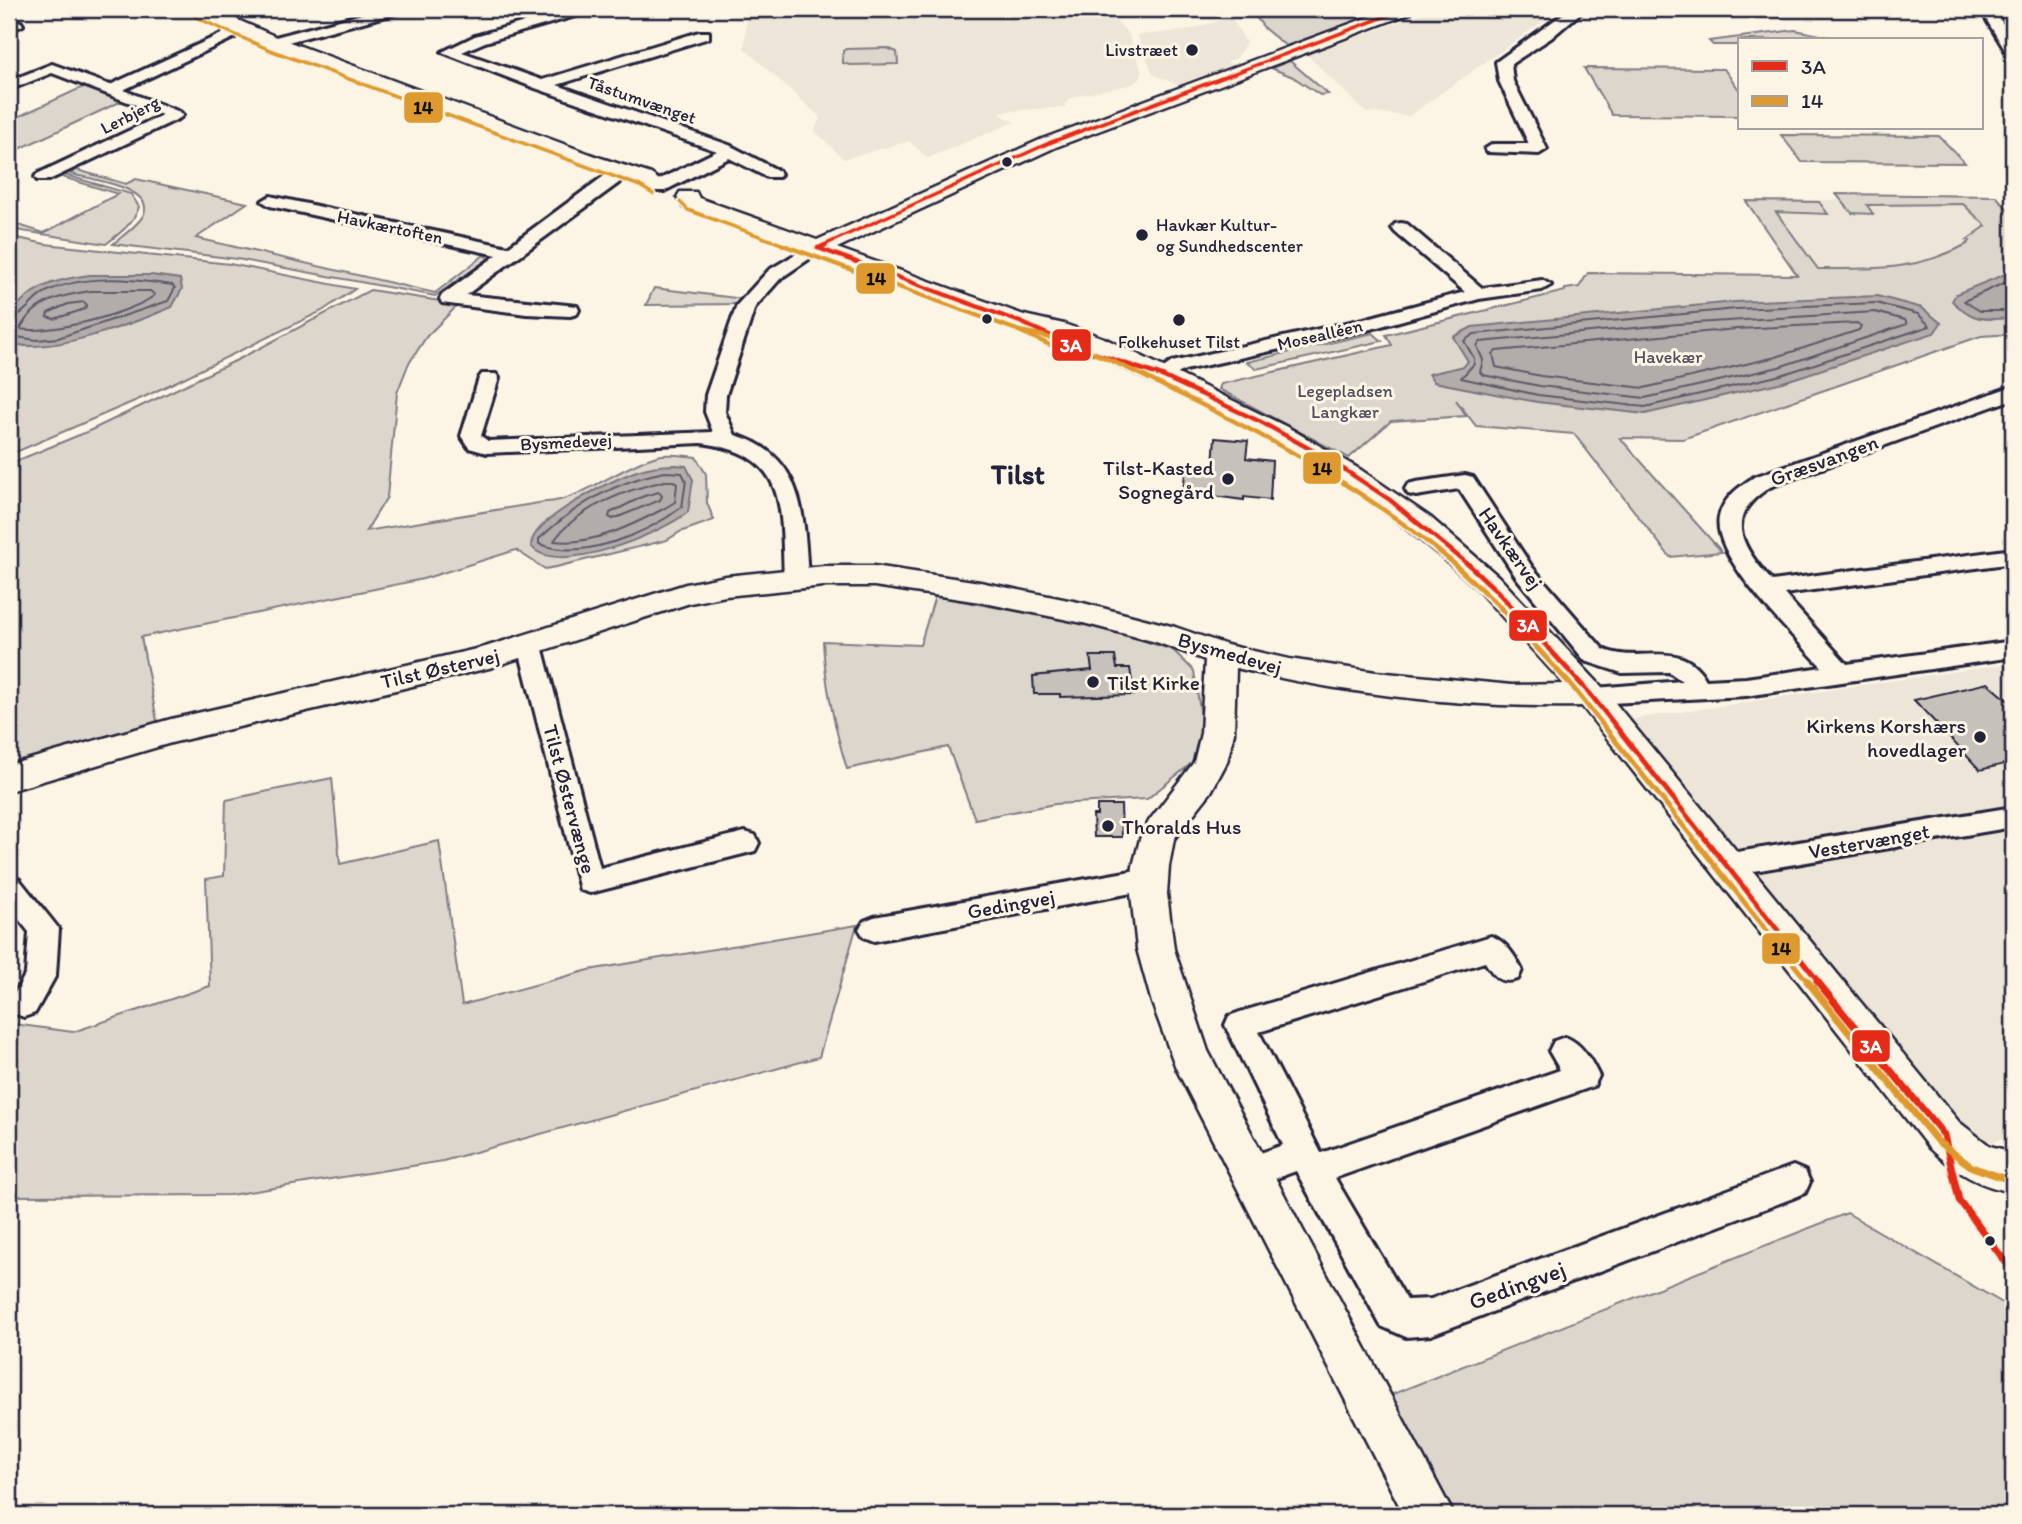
<svg xmlns="http://www.w3.org/2000/svg" width="2022" height="1524" font-family="Itim,sans-serif">
<rect width="100%" height="100%" fill="#fcf5e5"/>
<filter id="ink" filterUnits="userSpaceOnUse"><feTurbulence type="fractalNoise" baseFrequency=".0143" numOctaves="2"/><feDisplacementMap in="SourceGraphic" scale="14" xChannelSelector="R" yChannelSelector="G"/><feConvolveMatrix kernelMatrix="1 2 1 2 8 2 1 2 1" color-interpolation-filters="sRGB"/></filter>
<g filter="url(#ink)">
<g fill="#ece5d8">
<path d="M748,9H1105L1128,33L1142,72L1140,79L1133,84L1076,96L1067,101L1065,107L1008,111L1000,114L1014,122L928,158L909,141L844,159L815,131L820,117L744,48Z"/>
<path d="M1435,9H1560L1409,116L1365,112L1307,55Z"/>
<path d="M1225,19H1232L1246,42L1237,58L1227,62L1232,65L1178,85L1153,74L1137,35L1185,31Z"/>
<path d="M1838,194L1995,195L2013,214V232L1951,268L1801,279L1746,200H1842Z"/>
<path d="M2013,663V1134L1994,1142L1956,1130L1626,720Z"/>
</g>
<g fill="#dcd6cc" stroke="#7f7c84" stroke-width="2">
<path d="M1345,9H1389L1286,46L1265,29L1253,13Z"/>
<path d="M1795,30L1845,40H1740V45H1713L1709,41Z"/>
<path d="M887,48L897,52L898,64L850,65L843,63V51L846,49Z"/>
<path d="M1290,61L1328,94L1320,95L1293,77L1271,68Z"/>
<path d="M1584,68L1724,69L1740,91V116L1612,115Z"/>
<path d="M85,86L124,100L13,152L9,151V121Z"/>
<path d="M1781,135L1939,136L1965,163L1802,162Z"/>
<path d="M77,170L126,184L136,179L247,203L196,238L435,293L484,255L489,259L435,296L237,259L113,244C122,236 139,225 144,214C154,187 89,179 71,174Z"/>
<path d="M65,175L131,194L139,207C134,223 119,234 106,244L9,229V222L44,233L118,194L62,177Z"/>
<path d="M1836,194L1996,196L2013,215V334L1981,336L1683,439L1620,438L1722,552L1670,557L1574,434L1476,426L1456,400L1466,416L1391,421L1349,458L1219,389L1221,384L1392,345L1386,335L1565,291V289L1579,287L1588,273L1797,275L1746,201L1819,202L1828,214L1776,212L1818,269C1873,269 1918,271 1967,244L1970,241L1967,240L1986,226L1963,204L1867,205L1873,214L1852,213Z"/>
<path d="M9,236L45,244L230,264L355,289L322,311L144,397L9,455Z"/>
<path d="M654,288L744,299L740,304L646,305Z"/>
<path d="M370,290L459,304L427,336L408,365L397,393L387,497L366,531L545,502C576,503 623,465 657,456C669,453 684,456 696,457L706,474L707,503L714,520L680,532L667,540L556,567L545,569L516,550L423,579L141,637L158,726L9,769V464L89,431L237,360Z"/>
<path d="M1373,333L1382,341L1256,369L1247,362Z"/>
<path d="M935,596L1100,627L1173,650L1194,671L1203,730L1197,759L1147,799L1055,804L975,819L948,747L847,769C834,726 825,686 823,641L920,645Z"/>
<path d="M332,778L340,864L439,841L462,1005L589,970L857,925L819,1057L443,1161L230,1195L9,1196V1032L14,1024L73,1032L210,986L206,879L224,876L226,800Z"/>
<path d="M1847,1213L2013,1309V1515H1456L1388,1396Z"/>
</g>
<g fill="#b2adab" stroke="#78757e" stroke-width="2">
<path d="M2013,271V318C1985,320 1974,322 1952,301L1956,294Z"/>
<path d="M90,275H151L180,279L182,289L172,307C137,322 44,358 9,342V316C29,287 56,279 90,275Z"/>
<path d="M1877,296L1922,308L1941,323L1934,333L1783,382L1645,414L1537,402L1434,382L1429,374L1464,366L1468,361L1453,337L1472,327L1735,302Z"/>
<path d="M676,465L686,466L693,480L688,512C662,533 556,578 531,546C530,520 611,481 634,472C647,467 662,465 676,465Z"/>
</g>
<g fill="none" stroke-linecap="round" stroke-linejoin="round">
<g stroke="#5c5a68" stroke-width="2">
<path d="M2013,279L1964,301L1980,311H2013"/>
<path d="M91,291H150L155,295C133,313 48,335 20,329C34,301 62,295 91,291Z"/>
<path d="M84,302L87,305L85,309L54,319L47,317L48,313L68,304Z"/>
<path d="M1876,303L1918,314L1930,326L1781,375L1645,407L1538,395L1461,378L1474,364V358L1464,341L1474,334L1736,309Z"/>
<path d="M1875,312L1905,320L1907,324L1779,367L1645,398L1540,386L1483,375L1480,372L1483,360L1477,346L1480,342L1678,324Z"/>
<path d="M9,319C26,315 33,297 48,291C85,274 133,279 172,285L175,288L168,301L58,338L37,340L9,336"/>
<path d="M1857,323L1861,326L1859,330L1776,357L1644,388L1541,376L1496,367L1493,354L1496,351L1737,329Z"/>
<path d="M665,472L682,473L686,481L682,507C646,534 583,561 539,544V539C575,505 616,481 665,472Z"/>
<path d="M665,481H674L677,484L675,502L665,508C633,525 591,546 554,541C576,508 628,489 665,481Z"/>
<path d="M659,492L662,496L660,500L613,519L609,517L610,513L644,496Z"/>
</g>
</g>
<g fill="#c6c1bb" stroke="#22223b" stroke-width="2">
<path d="M1215,438L1248,441L1246,458L1272,461L1270,500L1244,497V500L1183,492L1186,464H1213Z"/>
<path d="M1090,656H1115L1117,668H1130L1134,695L1060,697V694H1034L1033,676L1092,670Z"/>
<path d="M1988,683L2013,705V762L1980,770L1914,700Z"/>
<path d="M1097,805H1121L1122,837H1094L1093,815H1097Z"/>
</g>
<g fill="none" stroke-linecap="round" stroke-linejoin="round">
<g stroke="#22223b" stroke-width="6">
<g id="minor">
<path d="M381,9H403L401,12L273,46L266,42L268,39Z"/>
<path d="M570,9H591L589,12L485,42L462,52L542,80L699,32H709V38L557,85L729,145L779,171L781,174L779,177H767L729,158L664,191H652L650,187L652,183L717,151L535,88L442,52L475,36Z"/>
<path d="M1570,9H1585L1551,38L1511,64L1513,81L1547,149L1539,154L1487,152L1485,149L1493,144H1529L1499,81L1496,62Z"/>
<path d="M1980,9H1994L2013,41V56L2008,55Z"/>
<path d="M9,19L21,22L23,25L9,32Z"/>
<path d="M241,25L246,26V32L123,90L180,112L183,115L180,118L49,180H37L35,177L37,174L162,115L52,73L9,90V81L52,64L110,85Z"/>
<path d="M625,166L633,171L631,174L466,295L577,306L579,310L577,314L570,316L526,314L442,303L440,299L442,295L497,255L270,206L262,201L270,196L508,247L604,176Z"/>
<path d="M1401,223L1407,224L1482,288L1542,280L1551,285L1542,290L1479,299L1367,330L1185,370L1162,382L1155,380L1152,376L1172,362L1364,319L1465,292L1395,232L1392,228L1395,224Z"/>
<path d="M806,248L815,253L812,257L781,278L755,307L726,395L725,412L735,435C805,455 804,518 808,578L804,583L796,586L788,583L784,578C781,505 788,454 701,443L487,453L469,448L461,436L479,378L482,374H496L499,378L481,436L488,441L713,432L705,412L706,395L737,305L769,270Z"/>
<path d="M2013,386V399L1770,487C1722,517 1741,546 1772,581L2013,549V563L1784,594L1847,664L2013,641V657L1746,696L1591,704L1582,701L1578,695L1582,689L1682,681L1669,672L1622,673L1585,661L1516,577L1459,489L1416,496L1408,494L1405,489L1408,484L1416,482L1465,475L1473,477L1532,567L1603,649C1640,666 1681,636 1706,680L1746,678L1822,667C1795,637 1711,558 1719,517C1723,498 1739,487 1754,477Z"/>
<path d="M530,638L539,640L542,646L600,868L745,832L755,835L759,843L755,851L590,893L580,890L518,646L521,640Z"/>
<path d="M2013,807V827L1725,876L1715,873L1711,865L1715,857L1725,854Z"/>
<path d="M1148,868L1158,871L1162,879L1158,887L1148,890L874,941L864,937L859,929L864,921L874,917Z"/>
<path d="M9,876L19,879L59,929L56,975L35,1013L24,1017L13,1013L9,1004L26,973L29,932L9,907Z"/>
<path d="M1491,936C1506,941 1515,956 1522,970L1518,979C1500,985 1494,976 1485,962L1259,1032L1321,1153L1560,1070L1549,1051L1554,1041L1565,1037C1582,1043 1591,1060 1599,1076L1594,1086L1335,1178L1407,1300L1431,1299L1793,1166L1805,1171L1810,1182L1805,1193L1793,1198L1431,1335L1406,1337L1381,1326L1296,1171L1250,1188L1238,1183L1233,1172L1238,1161L1283,1145L1225,1025L1229,1016L1240,1012Z"/>
</g>
</g>
<g stroke="#22223b" stroke-width="5">
<g id="tertiary">
<path d="M190,9H213L279,38L601,158L651,174L669,187L665,191H651L637,182L587,166L267,46L193,13Z"/>
<path d="M1390,9H1414L1411,13L1056,147L837,248L1024,315L1064,324L1104,338L1289,428L1361,470L1430,517L1499,577L1602,687L1959,1122L1990,1146L2013,1152V1192C1980,1187 1953,1171 1929,1148L1582,706C1466,708 1349,695 1236,668L1234,733L1227,762L1211,792L1174,839L1169,866L1167,894L1174,949L1208,1051L1454,1515H1404L1176,1068L1152,1003L1137,949L1131,894L1133,866L1140,839L1149,821L1194,762L1201,733L1205,660L1156,642L1083,623L980,602L874,586H824L726,596L690,603L489,668L171,743L9,791V765L171,719L485,647L686,584L726,576L824,566H874L980,582L1083,603L1175,627L1227,645L1289,659L1376,672L1512,685L1564,684L1478,590L1442,557L1376,505L1270,439L1067,341L1048,334L1037,339L1012,327L683,207L677,197L680,192H696L699,198L817,240L1042,139Z"/>
</g>
</g>
<use href="#minor" fill="#fcf5e5" fill-rule="evenodd"/>
<use href="#tertiary" fill="#fcf5e5" fill-rule="evenodd"/>
<g stroke="#fcf5e5" stroke-width="7">
<path id="bus-1-far3" d="M822,246L1049,143L1405,9"/>
</g>
<g stroke="#fcf5e5" stroke-width="9">
<g id="bus-1-far2">
<path d="M818,248L1020,322L1076,347L1162,376L1261,422L1330,460L1390,500L1470,566"/>
<path d="M818,248L826,245"/>
</g>
</g>
<g stroke="#fcf5e5" stroke-width="10">
<path id="bus-1-far1" d="M1468,564L1497,591L1591,695L1819,982"/>
</g>
<g stroke="#fcf5e5" stroke-width="12">
<path id="bus-1" d="M1817,981L1944,1135L1959,1200L2013,1272"/>
</g>
<g stroke="#fcf5e5" stroke-width="7">
<g id="bus-2-far3">
<path d="M195,17L270,50L640,186L653,194"/>
<path d="M680,202L688,210L787,246"/>
</g>
</g>
<g stroke="#fcf5e5" stroke-width="9">
<g id="bus-2-far2">
<path d="M783,245L1017,330L1072,355"/>
<path d="M1019,331C1078,340 1128,369 1182,395C1284,445 1369,492 1457,566"/>
</g>
</g>
<g stroke="#fcf5e5" stroke-width="10">
<path id="bus-2-far1" d="M1454,564L1497,604L1571,685L1808,982"/>
</g>
<g stroke="#fcf5e5" stroke-width="12">
<path id="bus-2" d="M1807,981L1937,1141L1972,1167L2012,1181"/>
</g>
<use href="#bus-1-far3" stroke="#e52b18" stroke-width="3.5"/>
<use href="#bus-1-far2" stroke="#e52b18" stroke-width="4.5"/>
<use href="#bus-1-far1" stroke="#e52b18" stroke-width="5"/>
<use href="#bus-1" stroke="#e52b18" stroke-width="7"/>
<use href="#bus-2-far3" stroke="#de992f" stroke-width="3.5"/>
<use href="#bus-2-far2" stroke="#de992f" stroke-width="4.5"/>
<use href="#bus-2-far1" stroke="#de992f" stroke-width="5"/>
<use href="#bus-2" stroke="#de992f" stroke-width="7"/>
</g>
</g>
<g fill="#22223b" stroke="#fcf5e5" stroke-width="2.5">
<circle cx="1192" cy="50" r="7"/>
<circle cx="1007" cy="162" r="6"/>
<circle cx="1142" cy="235" r="7"/>
<circle cx="987" cy="319" r="6"/>
<circle cx="1179" cy="320" r="7"/>
<circle cx="1228" cy="479" r="7"/>
<circle cx="1093" cy="682" r="7"/>
<circle cx="1980" cy="737" r="7"/>
<circle cx="1108" cy="826" r="7"/>
<circle cx="1990" cy="1241" r="6"/>
</g>
<g text-anchor="middle" dominant-baseline="central" stroke-width="6" stroke-linejoin="round" paint-order="stroke">
<g font-size="18" fill="#22223b" stroke="#fcf5e5" text-anchor="end">
<text x="1178" y="50">Livstræet</text>
<text x="1156" y="225" text-anchor="start">Havkær Kultur-<tspan x="1156" dy="21">og Sundhedscenter</tspan></text>
<text x="1179" y="342" text-anchor="middle">Folkehuset Tilst</text>
</g>
<g font-size="18" fill="#22223b" stroke="#fcf5e5">
<text transform="translate(642 100) rotate(19)">Tåstumvænget</text>
<text transform="translate(130 115) rotate(-27)">Lerbjerg</text>
<text transform="translate(390 227) rotate(12)">Havkærtoften</text>
<text transform="translate(1320 335) rotate(-13)">Mosealléen</text>
<text transform="translate(566 442) rotate(-3)">Bysmedevej</text>
</g>
<g font-size="18" fill="#504f5f" stroke="#fcf5e5">
<text x="1668" y="357">Havekær</text>
<text x="1345" y="391">Legepladsen<tspan x="1345" dy="21">Langkær</tspan></text>
</g>
<g font-size="21" fill="#22223b" stroke="#fcf5e5">
<text transform="translate(1824 460) rotate(-20)">Græsvangen</text>
<text transform="translate(1511 548) rotate(55)">Havkærvej</text>
<text transform="translate(1230 653) rotate(16)">Bysmedevej</text>
<text transform="translate(440 668) rotate(-13)">Tilst Østervej</text>
<text transform="translate(570 799) rotate(75)">Tilst Østervænge</text>
<text transform="translate(1869 841) rotate(-10)">Vestervænget</text>
<text transform="translate(1011 904) rotate(-10)">Gedingvej</text>
</g>
<g font-size="21" fill="#22223b" stroke="#fcf5e5" text-anchor="end">
<text x="1214" y="467">Tilst-Kasted<tspan x="1214" dy="24">Sognegård</tspan></text>
<text x="1107" y="682" text-anchor="start">Tilst Kirke</text>
<text x="1966" y="725">Kirkens Korshærs<tspan x="1966" dy="24">hovedlager</tspan></text>
<text x="1122" y="826" text-anchor="start">Thoralds Hus</text>
</g>
<g font-size="24" fill="#22223b" stroke="#fcf5e5">
<text transform="translate(1517 1285) rotate(-20)">Gedingvej</text>
</g>
<g font-size="28" font-weight="bold" fill="#22223b" stroke="#fcf5e5">
<text x="1018" y="474">Tilst</text>
</g>
</g>
<g stroke="#fcf5e5" stroke-width="2.5">
<rect x="403" y="91" width="41" height="33" rx="7" fill="#de992f"/>
<rect x="855" y="262" width="41" height="33" rx="7" fill="#de992f"/>
<rect x="1051" y="328" width="41" height="34" rx="7" fill="#e52b18"/>
<rect x="1302" y="451" width="40" height="34" rx="7" fill="#de992f"/>
<rect x="1508" y="609" width="40" height="33" rx="7" fill="#e52b18"/>
<rect x="1761" y="932" width="40" height="33" rx="7" fill="#de992f"/>
<rect x="1851" y="1029" width="40" height="34" rx="7" fill="#e52b18"/>
</g>
<g font-size="19" text-anchor="middle" font-weight="bold" fill="#fff">
<text x="1071" y="352">3A</text>
<text x="1528" y="632">3A</text>
<text x="1871" y="1053">3A</text>
</g>
<g font-size="19" text-anchor="middle" font-weight="bold" fill="#111">
<text x="423" y="114">14</text>
<text x="876" y="285">14</text>
<text x="1322" y="475">14</text>
<text x="1781" y="955">14</text>
</g>
<rect width="2022" height="1524" fill="none" stroke="#fcf5e5" stroke-width="35"/>
<rect x="18" y="18" width="1987" height="1489" fill="none" stroke="#22223b" stroke-width="2.5" filter="url(#ink)"/>
<rect x="1738" y="38" width="245" height="91" fill="#fcf5e5" stroke="#a5a1a1" stroke-width="2"/>
<rect x="1752" y="61" width="35" height="10" fill="#e52b18" stroke="#a5a1a1" stroke-width="2"/>
<text x="1801" y="74" font-size="21" fill="#22223b">3A</text>
<rect x="1752" y="96" width="35" height="10" fill="#de992f" stroke="#a5a1a1" stroke-width="2"/>
<text x="1801" y="108" font-size="21" fill="#22223b">14</text>
</svg>
